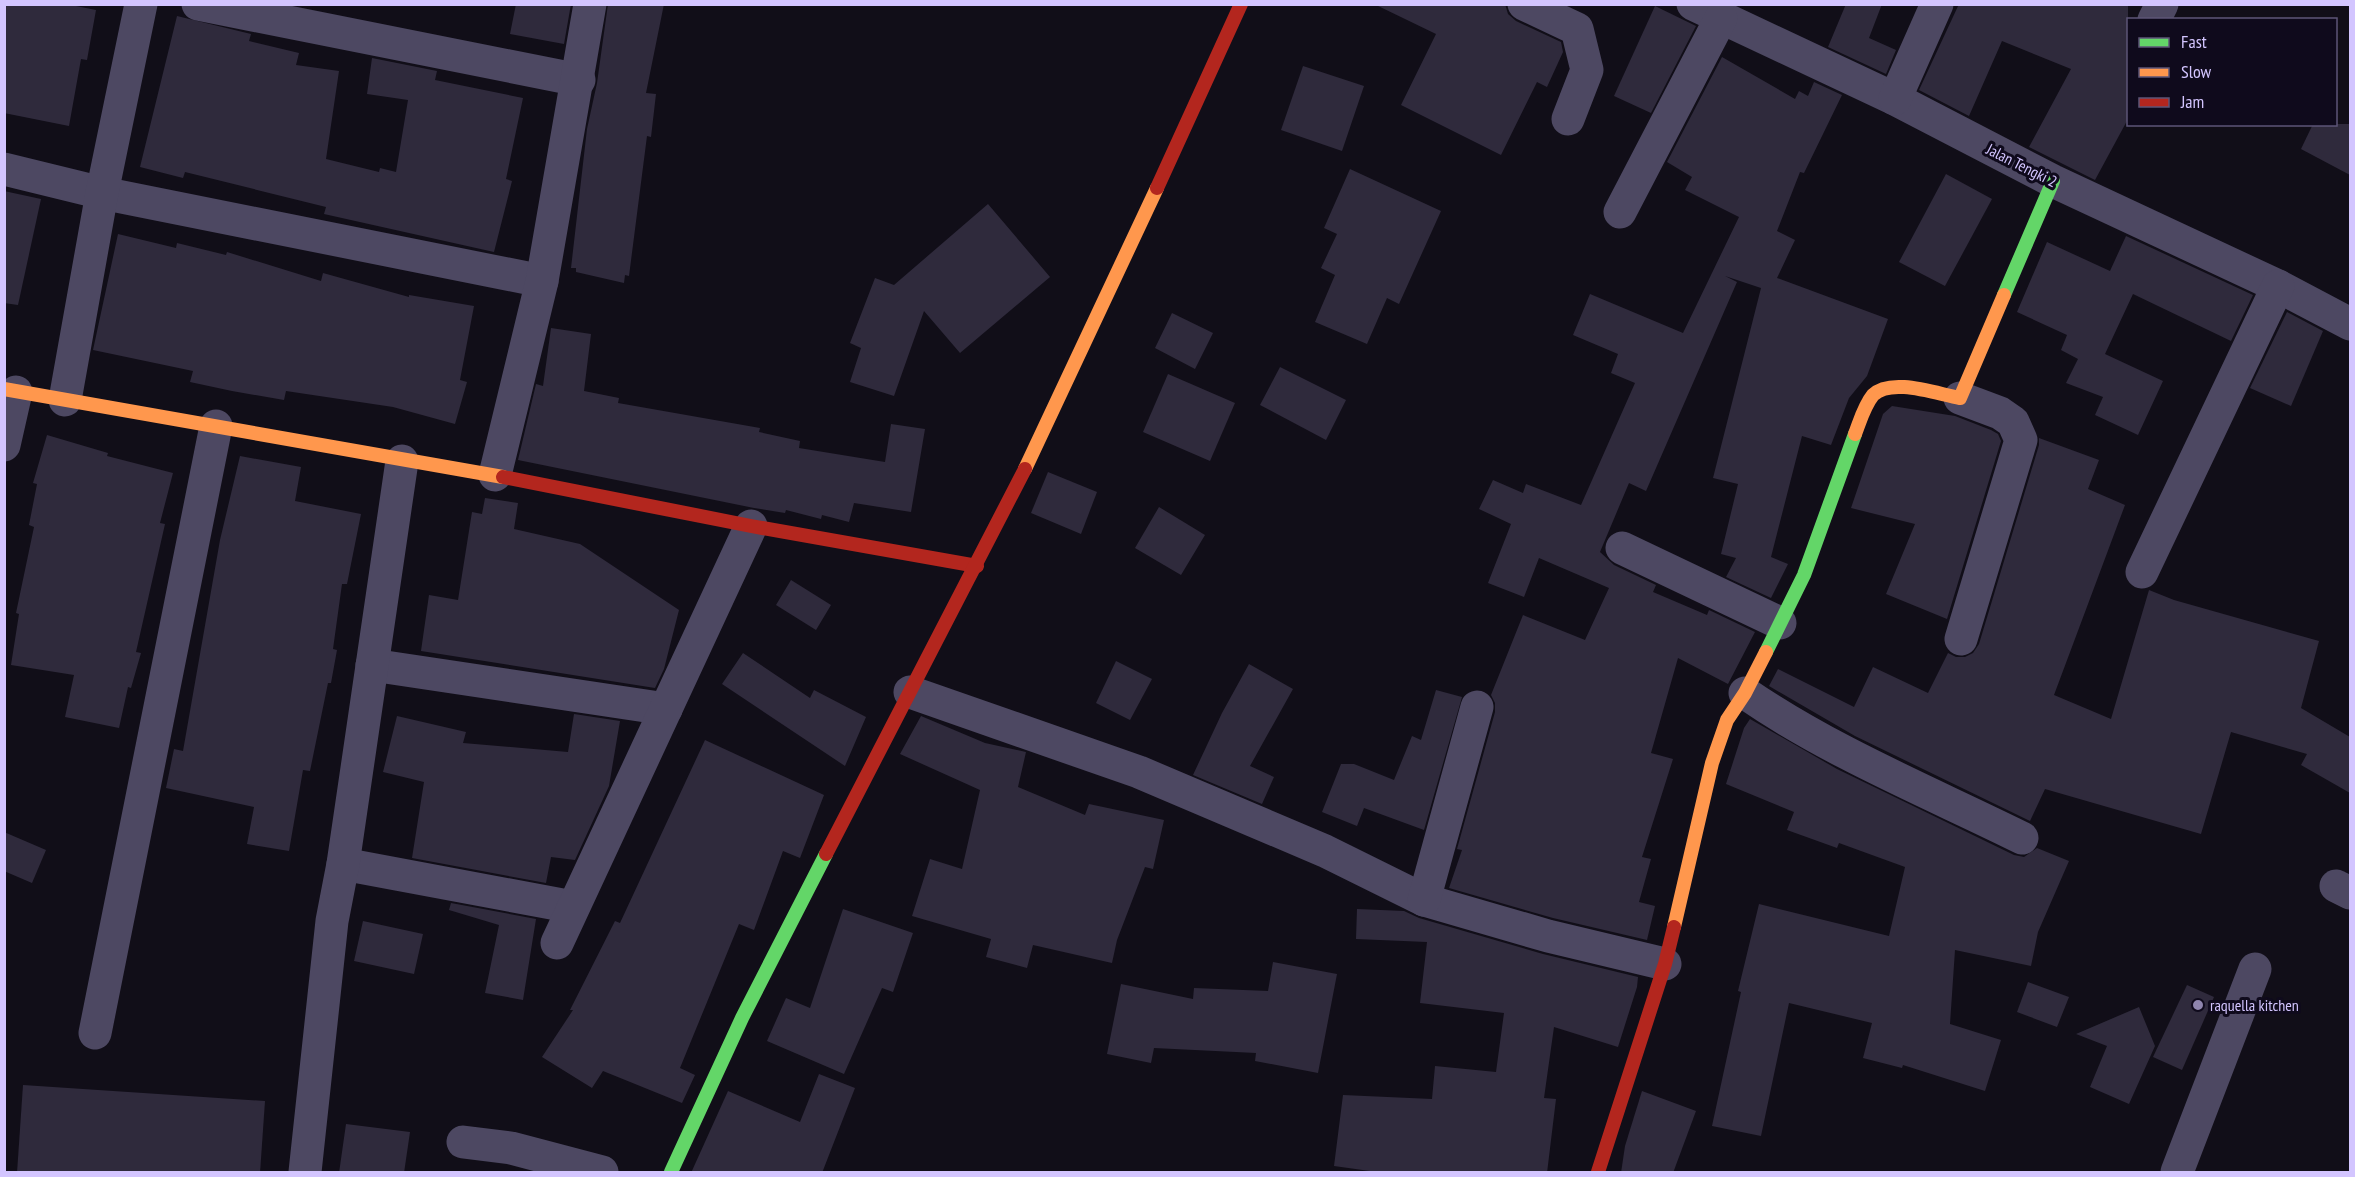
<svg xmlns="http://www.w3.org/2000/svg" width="2355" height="1177" font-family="'PT Sans Narrow',sans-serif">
<rect width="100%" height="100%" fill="#110e18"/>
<g fill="#2f2a3c">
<path d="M4,4H66L96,10L87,60L81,59L69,126L4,113Z"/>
<path d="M516,4H571L564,44L510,34Z"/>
<path d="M608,4H664L646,93L656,94L651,137L647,136L629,276L625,275L624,283L576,272V268H571L587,129L597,83Z"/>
<path d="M1374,4H1505L1508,14L1516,21L1561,42L1563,52L1547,87L1537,82L1501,155L1401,105L1436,34Z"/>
<path d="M1846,4H1882L1869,38L1896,50L1886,74L1828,47Z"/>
<path d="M1959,4H2128V119L2095,180L2029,147L2071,69L2002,41L1969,116L1919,90Z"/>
<path d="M1655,6L1696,26L1651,113L1614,96Z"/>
<path d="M177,16L251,34L249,41L299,53L296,65L339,71L326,159L379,172L380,168L396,172L408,100L367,94L372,58L437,71L435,80L523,98L506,179L512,181L494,252L324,214L326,207L185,172L183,178L140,167Z"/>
<path d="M1722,57L1795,99L1799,91L1808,96L1814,82L1842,95L1804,173L1800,172L1777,231L1795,240L1777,278L1888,319L1867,376L1849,398L1831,445L1802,436L1771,557L1788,564L1771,598L1726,577L1736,558L1721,554L1738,484L1713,478L1761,288L1725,276L1737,282L1646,491L1629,483L1600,552L1614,565L1656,585L1653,592L1707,615L1709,610L1755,632L1728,684L1678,658L1651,753L1673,759L1642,857L1651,859L1639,902L1655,906L1647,940L1553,918L1449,888L1462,850L1457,849L1495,712V703L1491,695L1523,615L1585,640L1609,588L1539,558L1524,597L1488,583L1511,524L1479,509L1493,480L1523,493L1526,484L1581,505L1635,383L1611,373L1618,354L1573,335L1590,294L1683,333L1739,217L1685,190L1692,177L1667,162Z"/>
<path d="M1303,66L1364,86L1342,151L1281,130Z"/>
<path d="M2313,124H2350V175L2301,149Z"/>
<path d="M1350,169L1441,211L1399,304L1387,298L1367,344L1315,322L1335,275L1321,268L1337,234L1324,228Z"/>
<path d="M1946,174L1992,199L1945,286L1899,262Z"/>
<path d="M4,191L41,199L18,305L4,303Z"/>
<path d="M988,204L1050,277L960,353L924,311L894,396L850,382L861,348L850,343L875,278L894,285Z"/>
<path d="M118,234L176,248L177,243L226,255L227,252L321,281L323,273L409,297V295L474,306L460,380L467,382L455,424L393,407L286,391L284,400L232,391L190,382L193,371L93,350Z"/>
<path d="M2126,236L2253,295L2231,341L2133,294L2105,354L2163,381L2138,435L2095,415L2103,397L2066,383L2078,359L2061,350L2067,335L2017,312L2047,242L2110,271Z"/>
<path d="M2287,312L2323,331L2291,406L2250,388Z"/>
<path d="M1172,313L1213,333L1195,369L1155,348Z"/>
<path d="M551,328L591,334L584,391L619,398L618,403L760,428L759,432L800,441L799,448L885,462L891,424L925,429L911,512L854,503L849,522L822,515L821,519L786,510L785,513L754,508L518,460L536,384L543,386Z"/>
<path d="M1280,367L1346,400L1326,440L1260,405Z"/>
<path d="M1168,374L1235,403L1210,461L1143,432Z"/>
<path d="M1892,406L1955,416L1991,430L1998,434L2001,441L1947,619L1886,594L1915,524L1851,508L1883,414Z"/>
<path d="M47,435L108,453L107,456L173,473L160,523L165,524L136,652L141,653L131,688L128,687L119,728L65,717L74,675L11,665L19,614L16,613L34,527L29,525L37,484L33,483Z"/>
<path d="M2039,438L2099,460L2088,489L2125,505L2054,695L2111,719L2149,590L2174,600L2319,641L2301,708L2350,737V793L2301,765L2307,754L2231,732L2201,834L2045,789L2030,821L1855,736L1769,686L1778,669L1854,707L1873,667L1928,693L1948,653L1956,657H1965L1973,653L1979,644L2039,445Z"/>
<path d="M240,456L301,467L295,501L361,514L347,584H342L333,649L337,650L331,683H328L310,771L303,770L289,851L247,844L254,807L166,788L174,749L183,751L220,540Z"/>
<path d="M1048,472L1097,492L1081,534L1031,513Z"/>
<path d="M485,498L518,503L514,529L580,544L679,610L664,669L655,688L421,651L429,595L458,600L472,512L482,514Z"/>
<path d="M1159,507L1205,535L1181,575L1135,548Z"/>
<path d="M791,580L831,605L816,630L776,605Z"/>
<path d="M743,653L810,698L814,690L866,717L845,766L722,684Z"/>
<path d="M1116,661L1152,679L1130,720L1096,703Z"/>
<path d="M1249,664L1293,689L1250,766L1274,777L1262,804L1193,775L1222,713Z"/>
<path d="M1436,690L1462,697L1424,830L1364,808L1357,826L1322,812L1341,764H1354L1394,780L1412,736L1421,740Z"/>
<path d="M574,714L620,721L609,786L575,860L551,857L546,883L412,858L424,782L383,772L397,716L466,732L463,743L568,752Z"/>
<path d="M921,716L985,743L1026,752L1018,787L1085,815L1089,804L1164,820L1153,869L1145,867L1117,940L1112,963L1033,945L1027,968L986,957L991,939L912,916L930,859L962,869L980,790L900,754Z"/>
<path d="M1750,719L1837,769L2014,855L2024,857L2037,848L2069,861L2038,932L2031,966L1955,950L1950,1024L2001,1040L1985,1091L1903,1065L1902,1068L1863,1058L1872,1023L1789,1003L1761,1136L1712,1126L1741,992L1738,991L1759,904L1889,936L1905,867L1839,843L1837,848L1787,830L1794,812L1726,784L1744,728Z"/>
<path d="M705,740L824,795L800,858L783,851L754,930L739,924L680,1068L695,1075L682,1103L603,1071L592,1088L542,1057L573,1010H570L615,921L620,923Z"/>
<path d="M4,832L46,850L32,883L4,871Z"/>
<path d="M451,903L536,919L523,1000L485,993L499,925L449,910Z"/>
<path d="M843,909L913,933L893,992L882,988L844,1074L767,1041L786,998L810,1008Z"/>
<path d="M1357,909L1404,911L1419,918L1543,954L1638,977L1637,987L1618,1047L1554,1027L1544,1098L1556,1099L1547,1173H1384L1334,1166L1343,1095L1432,1099L1435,1066L1496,1072L1504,1013L1420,1003L1427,942L1356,939Z"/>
<path d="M363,921L423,934L414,974L354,961Z"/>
<path d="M1273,962L1337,974L1318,1073L1255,1061L1256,1053L1154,1048L1151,1063L1107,1054L1121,984L1193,999L1194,988L1268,991Z"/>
<path d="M2028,982L2069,997L2057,1027L2017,1012Z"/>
<path d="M2187,985L2214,997L2182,1070L2153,1057Z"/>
<path d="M2139,1007L2155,1046L2129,1104L2090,1087L2107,1046L2076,1034Z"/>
<path d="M819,1074L855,1088L822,1173H691L728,1091L800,1122Z"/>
<path d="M23,1085L265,1101L260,1173H17Z"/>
<path d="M1642,1091L1696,1111L1673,1173H1621L1625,1146Z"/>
<path d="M346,1124L410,1132L404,1173H339Z"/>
</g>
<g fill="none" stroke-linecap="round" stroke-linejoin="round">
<g stroke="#4d4862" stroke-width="33">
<path d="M198,4L579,80"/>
<path d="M1524,4L1577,29L1587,70L1568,119"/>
<path d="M1693,4L1895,99L2053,181L2278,286L2350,324"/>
<path d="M2154,20L2162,4"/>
<path d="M1895,99L1937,4"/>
<path d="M4,169L102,193L542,281"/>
<path d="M1620,212L1721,18"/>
<path d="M1960,398L2000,413L2013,422L2021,440L1961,639"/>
<path d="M65,400L102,193L141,4"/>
<path d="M4,445L16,392"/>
<path d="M495,475L542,281L590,4"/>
<path d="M1622,548L1780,623"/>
<path d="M2142,572L2278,286"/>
<path d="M372,665L666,709"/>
<path d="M910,692L1139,772L1325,851L1424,900L1548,936L1665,964"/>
<path d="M1745,693C1831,752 1929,792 2022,838"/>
<path d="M343,864L573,907"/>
<path d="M2336,886L2350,893"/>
<path d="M1424,900L1477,707"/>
<path d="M557,943L751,526"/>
<path d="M95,1033L216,426"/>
<path d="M463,1142L511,1148L602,1172"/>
<path d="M305,1172L332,921L343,864L402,461"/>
<path d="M2177,1172L2255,969"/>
</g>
<g stroke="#63d668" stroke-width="14">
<path d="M2004,295L2053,181"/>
<path d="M1766,652L1804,575L1855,434"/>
<path d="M671,1172L742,1018L826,854"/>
</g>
<g stroke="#ff974d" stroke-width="14">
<path d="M4,389L503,477"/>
<path d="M1855,434C1860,421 1864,406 1873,395C1891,377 1937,394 1960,398L2004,295"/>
<path d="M1025,469L1157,188"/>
<path d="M1674,927L1712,763L1727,720L1745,693L1766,652"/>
</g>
<g stroke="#b3261e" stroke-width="14">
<path d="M1157,188L1241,4"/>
<path d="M503,477L751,526L977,566"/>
<path d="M826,854L1025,469"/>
<path d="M1598,1172L1665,964L1674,927"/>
</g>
</g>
<circle fill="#8f85ae" stroke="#0f0a1c" stroke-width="2" cx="2198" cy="1005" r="6"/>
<g text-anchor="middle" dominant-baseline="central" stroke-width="6" stroke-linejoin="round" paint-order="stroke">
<g font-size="16" fill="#d3c5ff" stroke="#0f0a1c">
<text transform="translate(2022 165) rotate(27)">Jalan Tengki 2</text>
</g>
<g font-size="16" fill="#d3c5ff" stroke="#0f0a1c" text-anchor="start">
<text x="2210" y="1005">raquella kitchen</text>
</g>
</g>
<rect width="2355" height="1177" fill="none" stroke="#d3c5ff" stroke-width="12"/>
<rect x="2127" y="18" width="210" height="108" fill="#0f0a1c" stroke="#5d5577" stroke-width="1.5"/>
<rect x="2139" y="38" width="30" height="9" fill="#63d668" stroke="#5d5577" stroke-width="1.5"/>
<text x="2181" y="48" font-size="18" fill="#d3c5ff">Fast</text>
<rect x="2139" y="68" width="30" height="9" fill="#ff974d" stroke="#5d5577" stroke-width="1.5"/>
<text x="2181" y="78" font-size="18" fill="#d3c5ff">Slow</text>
<rect x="2139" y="98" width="30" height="9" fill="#b3261e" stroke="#5d5577" stroke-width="1.5"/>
<text x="2181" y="108" font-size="18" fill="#d3c5ff">Jam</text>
</svg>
